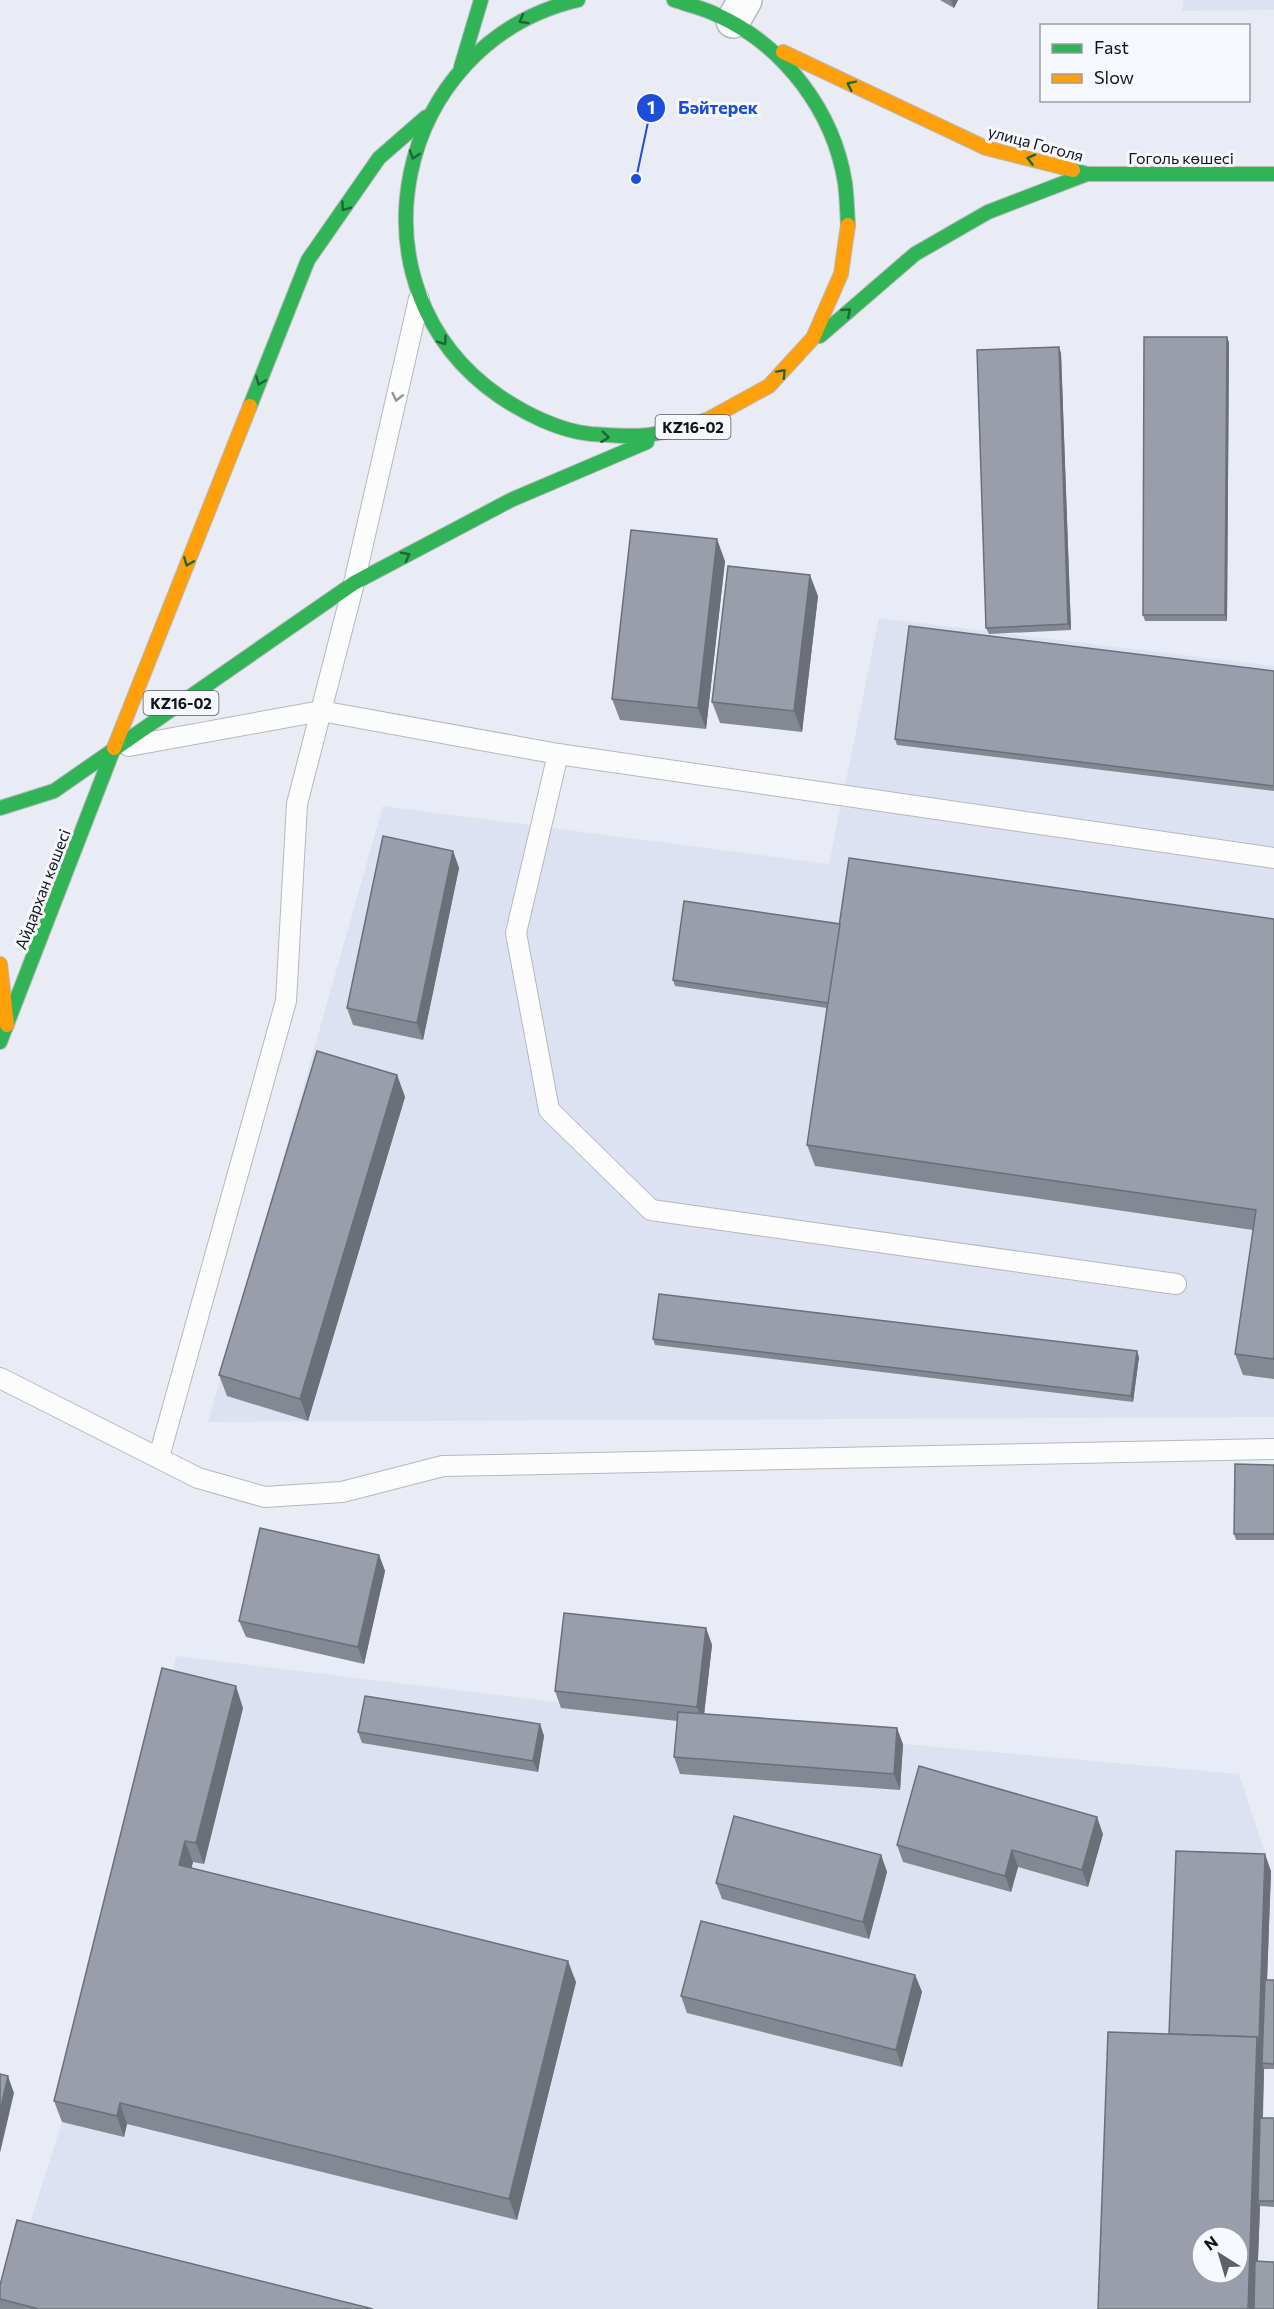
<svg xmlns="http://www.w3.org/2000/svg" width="1274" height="2309" font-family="Commissioner,sans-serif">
<rect width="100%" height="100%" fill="#e9ecf4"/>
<g fill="#dce2f1" fill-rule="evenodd">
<path d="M1184,0H1274V10L1182,11Z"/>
<path d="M879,618L1274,666V1417L208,1422L383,806L829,864Z"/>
<path d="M176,1656L903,1744L1239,1774L1271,1871L1256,2309H7L24,2241L62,2122L170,1689ZM1202,2237H1238V2273H1202Z"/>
</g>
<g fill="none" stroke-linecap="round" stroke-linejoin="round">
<g stroke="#b5b8be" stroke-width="22">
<g id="lane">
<path d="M129,746L321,711L558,754L1274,858"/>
<path d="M558,754L516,933L549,1110L651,1210L1176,1284"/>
<path d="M0,1378L198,1478L265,1497L342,1492L443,1466L1274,1449"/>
<path d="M159,1457L286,1001L297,804L354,583L419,299"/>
</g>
</g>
<g stroke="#b5b8be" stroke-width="36">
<path id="street" d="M733,21L745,0"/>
</g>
<g stroke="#b5b8be" stroke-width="16">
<g id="fast">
<path d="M578,0C394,43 342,287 499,396C524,413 559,431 591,434C610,435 635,438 654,434C672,430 690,425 707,420"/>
<path d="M674,0C688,5 704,8 717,15C784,45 834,112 845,183C847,197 847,211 848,225"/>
<path d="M461,67L481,0"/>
<path d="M1073,170L1087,174H1274"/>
<path d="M820,336L915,254L988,212L1087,174"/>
<path d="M250,406L308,260L379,158L426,117"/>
<path d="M0,808L54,791L354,583L511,500L647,442"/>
<path d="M0,1042L114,748"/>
</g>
</g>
<g stroke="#b5b8be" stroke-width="16">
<g id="slow">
<path d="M783,52L986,148L1073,170"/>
<path d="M707,420L769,386L813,338L841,274L848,225"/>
<path d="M114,748L250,406"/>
<path d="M0,964L7,1025"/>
</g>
</g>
<use href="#lane" stroke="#fcfcfd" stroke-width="20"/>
<use href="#street" stroke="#fcfcfd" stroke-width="33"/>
<use href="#fast" stroke="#30b455" stroke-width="14"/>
<use href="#slow" stroke="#ff9f0a" stroke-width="14"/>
</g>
<g fill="#848892">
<path d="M940,0H958L954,8Z"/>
<path d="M1227,337L1229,343L1227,621H1145L1143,615Z"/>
<path d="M1061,353L1071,630L989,634L986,628Z"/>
<path d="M725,561L706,729L620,720L612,699Z"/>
<path d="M818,596L802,732L720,723L712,702Z"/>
<path d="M1274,671V791L897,745L895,739Z"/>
<path d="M453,851L459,868L423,1040L353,1025L347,1008Z"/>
<path d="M1274,919V1379L1243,1375L1235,1354L1253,1230L815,1166L807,1145L827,1008L675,986L673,980L840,924Z"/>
<path d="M397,1075L405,1097L308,1421L227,1396L219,1375Z"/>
<path d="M653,1339L1139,1357L1133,1402L655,1345Z"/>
<path d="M1274,1465V1540H1236L1234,1534Z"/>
<path d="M379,1555L385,1571L364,1664L246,1637L239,1621Z"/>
<path d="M706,1628L712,1645L704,1714L903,1744L900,1790L680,1774L674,1757L677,1721L561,1708L555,1691Z"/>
<path d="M243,1708L204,1864L193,1862L191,1868L576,1982L517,2220L127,2124L124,2137L62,2122L54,2101Z"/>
<path d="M540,1724L544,1736L538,1772L362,1743L358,1732Z"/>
<path d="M1103,1834L1088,1887L1018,1867L1011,1892L903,1862L897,1845Z"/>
<path d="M881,1855L887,1872L869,1939L722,1899L716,1883Z"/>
<path d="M1271,1871L1267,1980H1274V2069H1264L1263,2118H1274V2207L1260,2206L1258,2261L1274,2309L1169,2034Z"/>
<path d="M915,1975L922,1992L902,2067L687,2013L681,1996Z"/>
<path d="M0,2285L373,2309H0Z"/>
</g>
<g fill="#6b6f77">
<path d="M951,0H958L954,8Z"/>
<path d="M1227,337L1229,343L1227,621L1225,615Z"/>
<path d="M1059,347L1061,353L1071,630L1068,624Z"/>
<path d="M717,539L725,561L706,729L698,708Z"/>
<path d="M810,575L818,596L802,732L794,711Z"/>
<path d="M453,851L459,868L423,1040L417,1023Z"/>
<path d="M397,1075L405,1097L308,1421L300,1399Z"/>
<path d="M1137,1351L1139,1357L1133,1402L1131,1396Z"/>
<path d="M379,1555L385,1571L364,1664L358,1647Z"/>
<path d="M706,1628L712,1645L703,1724L697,1707Z"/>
<path d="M236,1686L243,1708L204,1864L196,1843Z"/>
<path d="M540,1724L544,1736L538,1772L533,1761Z"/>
<path d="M897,1728L903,1744L900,1790L894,1774Z"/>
<path d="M1097,1817L1103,1834L1088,1887L1082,1870Z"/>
<path d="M185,1841L193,1862L187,1886L179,1865Z"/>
<path d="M1012,1850L1018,1867L1011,1892L1005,1876Z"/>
<path d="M1265,1854L1271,1871L1264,2063H1262L1264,2069L1260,2201H1258L1260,2206L1256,2309H1248L1257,2037Z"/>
<path d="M881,1855L887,1872L869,1939L863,1922Z"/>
<path d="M568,1961L576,1982L517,2220L509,2199Z"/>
<path d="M915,1975L922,1992L902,2067L896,2050Z"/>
<path d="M8,2076L14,2093L0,2153V2111Z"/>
<path d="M120,2103L127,2124L124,2137L117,2116Z"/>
</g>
<g fill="#999eaa" stroke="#6b6f77" stroke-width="1.5" fill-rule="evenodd">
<path d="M1144,337H1227L1225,615H1143Z"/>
<path d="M1059,347L1068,624L986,628L977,350Z"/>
<path d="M631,530L717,539L698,708L612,699Z"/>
<path d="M728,566L810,575L794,711L712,702Z"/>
<path d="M909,626L1274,671V786L895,739Z"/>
<path d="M383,836L453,851L417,1023L347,1008Z"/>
<path d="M849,858L1274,919V1359L1235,1354L1256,1210L807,1145Z"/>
<path d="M684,901L840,924L828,1003L673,980Z"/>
<path d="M317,1051L397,1075L300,1399L219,1375Z"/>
<path d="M659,1294L1137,1351L1131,1396L653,1339Z"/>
<path d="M1235,1464L1274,1465V1534H1234Z"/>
<path d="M260,1528L379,1555L358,1647L239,1621Z"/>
<path d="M564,1613L706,1628L697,1707L555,1691Z"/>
<path d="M162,1668L236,1686L196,1843L185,1841L179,1865L568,1961L509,2199L120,2103L117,2116L54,2101Z"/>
<path d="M365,1696L540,1724L533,1761L358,1732Z"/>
<path d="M678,1712L897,1728L894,1774L674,1757Z"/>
<path d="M919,1766L1097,1817L1082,1870L1012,1850L1005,1876L897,1845Z"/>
<path d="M734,1816L881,1855L863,1922L716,1883Z"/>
<path d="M1176,1851L1265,1854L1259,2041L1257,2037L1169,2034Z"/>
<path d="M701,1921L915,1975L896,2050L681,1996Z"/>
<path d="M1265,1980H1274V2064L1262,2063Z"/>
<path d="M1108,2032L1257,2037L1248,2309H1098ZM1202,2237H1238V2273H1202Z"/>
<path d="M0,2074L8,2076L0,2111Z"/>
<path d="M1260,2118H1274V2201H1258Z"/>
<path d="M17,2220L373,2309H39L0,2299V2285Z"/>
<path d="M1255,2261L1274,2262V2309H1254Z"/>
</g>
<defs><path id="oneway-chevron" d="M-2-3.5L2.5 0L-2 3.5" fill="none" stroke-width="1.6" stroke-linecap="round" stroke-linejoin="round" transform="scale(1.5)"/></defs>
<g stroke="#216436">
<use href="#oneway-chevron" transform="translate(523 20) rotate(150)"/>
<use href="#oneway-chevron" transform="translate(851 85) rotate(-154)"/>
<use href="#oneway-chevron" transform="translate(414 155) rotate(107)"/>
<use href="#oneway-chevron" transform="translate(1031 159) rotate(-166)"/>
<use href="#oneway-chevron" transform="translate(345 207) rotate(125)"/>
<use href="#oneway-chevron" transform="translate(847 312) rotate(-41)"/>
<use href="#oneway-chevron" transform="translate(443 341) rotate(55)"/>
<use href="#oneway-chevron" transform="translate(782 373) rotate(-47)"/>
<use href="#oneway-chevron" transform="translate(260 381) rotate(112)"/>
<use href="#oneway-chevron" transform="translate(605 437) rotate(7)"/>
<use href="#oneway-chevron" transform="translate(406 556) rotate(-28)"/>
<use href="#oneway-chevron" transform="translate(188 562) rotate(112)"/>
</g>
<use stroke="#939496" href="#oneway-chevron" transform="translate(397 397) rotate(103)"/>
<g text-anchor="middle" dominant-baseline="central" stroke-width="6" stroke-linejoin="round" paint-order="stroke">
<g fill="#f6f8fd" stroke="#56585d" stroke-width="1.5">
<rect x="655.5" y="415" width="75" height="24" rx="4.5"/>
<rect x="143.5" y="691" width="75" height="24" rx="4.5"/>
</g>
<g font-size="15" font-weight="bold" fill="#121418">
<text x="693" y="427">KZ16-02</text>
<text x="181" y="703">KZ16-02</text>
</g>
<g font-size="16" fill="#121418" stroke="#f6f8fd">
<text transform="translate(1036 143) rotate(15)">улица Гоголя</text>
<text x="1181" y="157">Гоголь көшесі</text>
<text transform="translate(42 889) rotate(-69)">Айдархан көшесі</text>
</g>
</g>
<path fill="none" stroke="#1d4ed8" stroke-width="2" d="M636 179L651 108"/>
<g fill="#1d4ed8" stroke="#f6f8fd" stroke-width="2">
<circle cx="636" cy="179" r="6"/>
<circle cx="651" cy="108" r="15"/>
</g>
<g font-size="18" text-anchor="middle" font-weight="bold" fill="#fff">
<text x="651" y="114">1</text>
</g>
<g font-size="18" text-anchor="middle" font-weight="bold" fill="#1d4ed8" stroke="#f6f8fd" stroke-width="6" stroke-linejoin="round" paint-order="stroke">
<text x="718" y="114">Бәйтерек</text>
</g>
<rect x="1040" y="24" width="210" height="78" fill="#f6f8fd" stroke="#9b9da1" stroke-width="1.5"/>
<rect x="1052" y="44" width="30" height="9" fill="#30b455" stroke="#9b9da1" stroke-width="1.5"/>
<text x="1094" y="54" font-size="18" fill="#121418">Fast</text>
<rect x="1052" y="74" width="30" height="9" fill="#ff9f0a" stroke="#9b9da1" stroke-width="1.5"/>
<text x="1094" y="84" font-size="18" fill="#121418">Slow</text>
<g transform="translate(1220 2255) rotate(323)"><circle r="28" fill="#f6f8fd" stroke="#9b9da1" stroke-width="1.5"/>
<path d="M0-4.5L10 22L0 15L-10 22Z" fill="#5d6065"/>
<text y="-9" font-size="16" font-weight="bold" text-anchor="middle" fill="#121418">N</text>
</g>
</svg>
